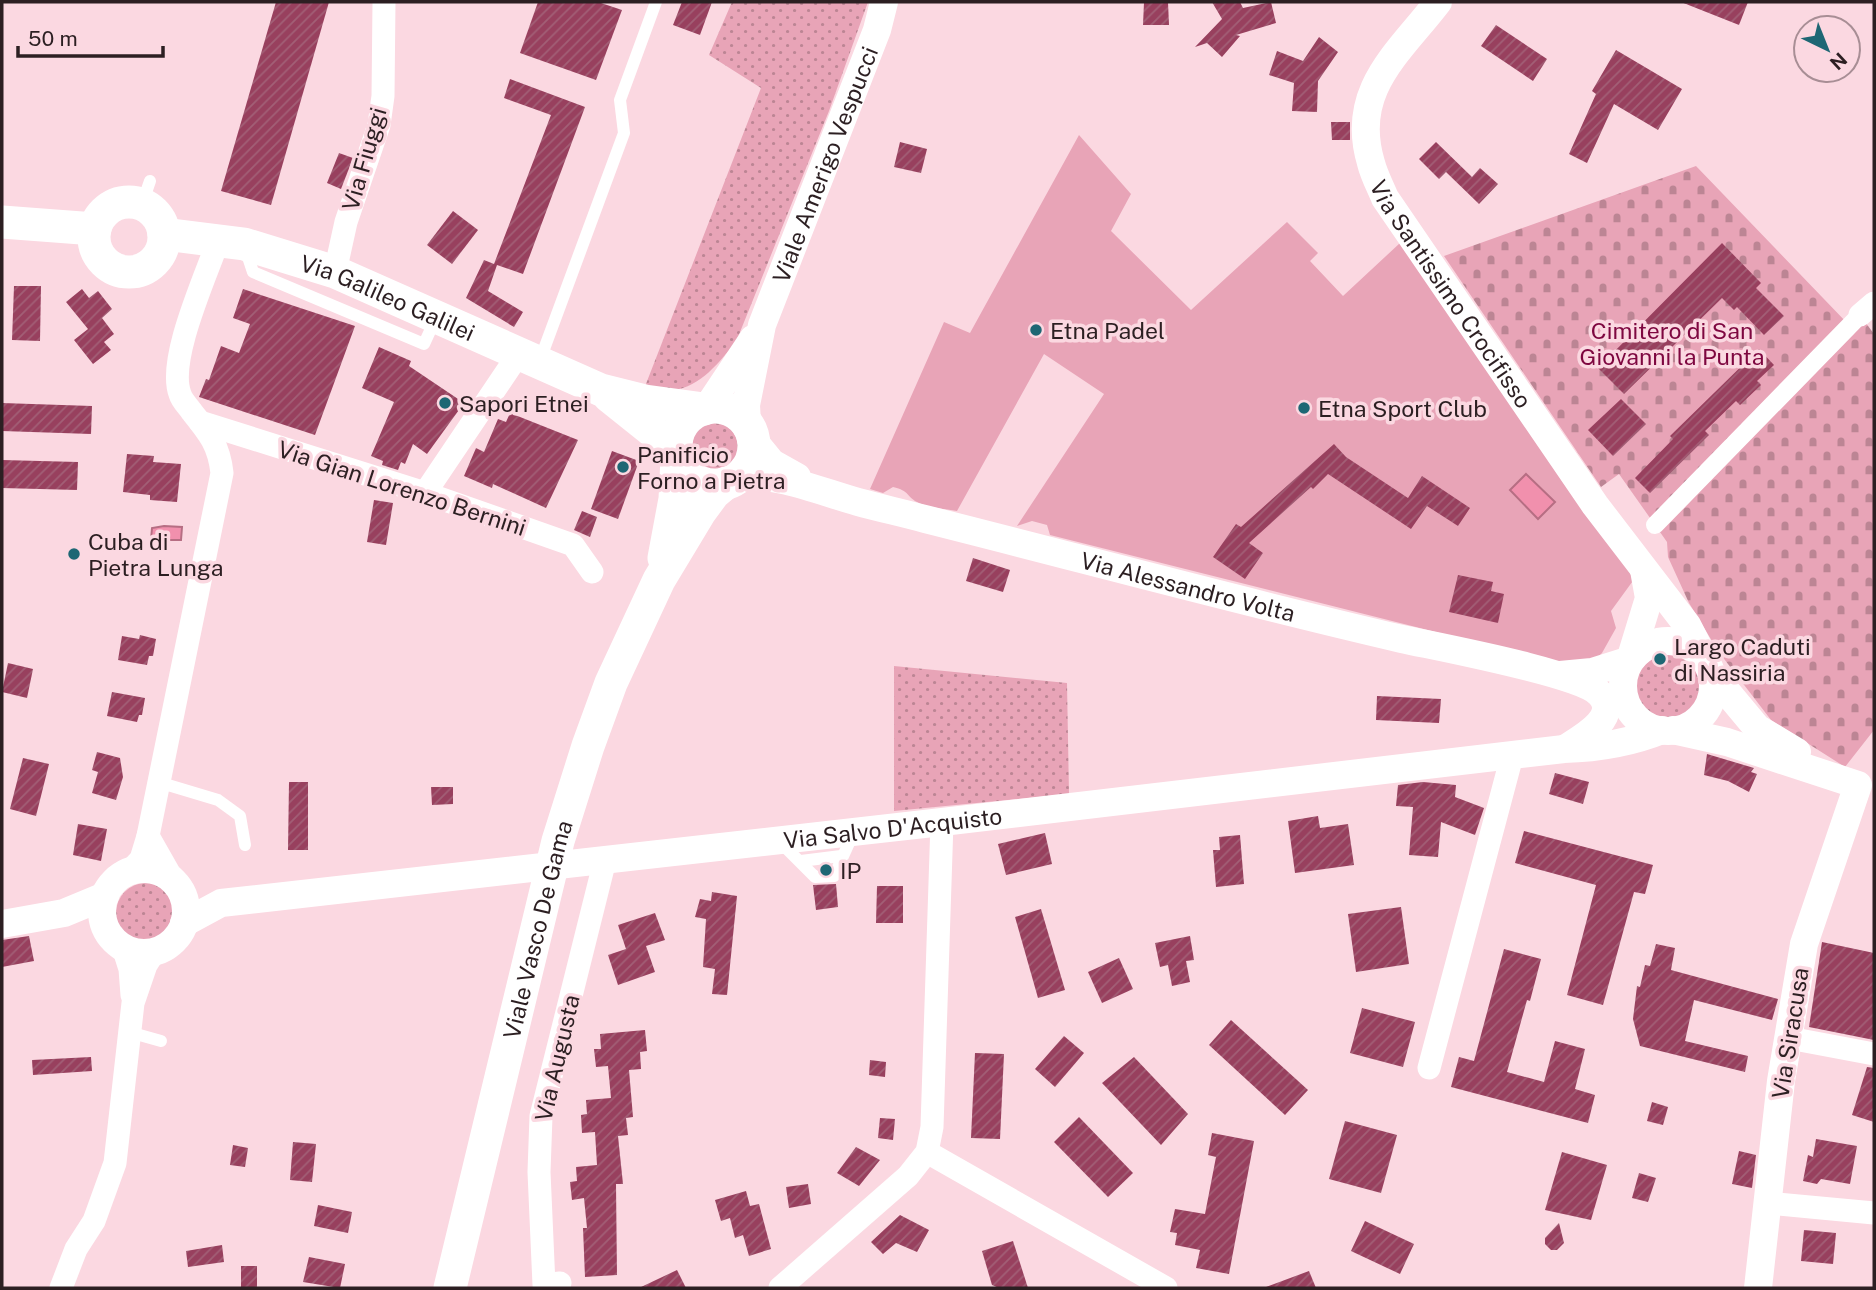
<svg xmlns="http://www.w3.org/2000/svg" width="1876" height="1290" font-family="'Public Sans',sans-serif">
<defs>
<pattern id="green-dots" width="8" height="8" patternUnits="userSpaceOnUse" patternTransform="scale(1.75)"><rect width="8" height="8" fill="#e8a4b7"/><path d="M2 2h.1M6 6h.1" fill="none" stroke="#bc8594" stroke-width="1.8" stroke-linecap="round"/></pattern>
<pattern id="cemetery-stones" width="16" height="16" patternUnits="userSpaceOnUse" patternTransform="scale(1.75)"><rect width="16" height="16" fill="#e8a4b7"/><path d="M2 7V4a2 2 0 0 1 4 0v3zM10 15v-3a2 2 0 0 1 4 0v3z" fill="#bc8594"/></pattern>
<pattern id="building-hatch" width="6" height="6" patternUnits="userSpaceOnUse" patternTransform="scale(1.75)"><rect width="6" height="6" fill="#98405e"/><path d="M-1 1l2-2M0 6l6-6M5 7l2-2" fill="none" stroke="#a25f76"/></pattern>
</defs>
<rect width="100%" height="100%" fill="#fbd8e1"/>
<g fill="url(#green-dots)">
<path d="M732,2H868L829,111L736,342C719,362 701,387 673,390C664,391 654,390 644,389L761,88L709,55Z"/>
<circle cx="713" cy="447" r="25"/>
<circle cx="1669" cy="689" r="34"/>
<path d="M894,666L1067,683L1069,794L894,811Z"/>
<circle cx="146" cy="913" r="30"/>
</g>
<path fill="url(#cemetery-stones)" d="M1696,166L1849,325L1860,315L1874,334V730L1845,767L1771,720L1718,651L1689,603L1668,557L1667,542L1619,474L1601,487L1444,256Z"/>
<path fill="#e8a4b7" d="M1079,135L1131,194L1111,231L1191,310L1287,222L1318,253L1310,261L1343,296L1400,243L1635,578L1611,611L1616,628L1602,653L1591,664L1567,665L1050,535L1047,525L1032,521L1017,526L1104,394L1044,354L957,511C945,509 928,508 917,502C906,496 910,491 893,487L883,493L870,489L944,322L970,333Z"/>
<g fill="#f190ad" stroke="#b66e83" stroke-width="2">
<path d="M1526,474L1555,502L1538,519L1510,490Z"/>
<path d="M164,526L182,527L181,540H151L152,528Z"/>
</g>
<g fill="url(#building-hatch)">
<path d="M276,2H329L271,205L221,191Z"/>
<path d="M538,2H598L622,10L596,80L520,53Z"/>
<path d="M682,2H712L700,35L673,25Z"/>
<path d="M1144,2H1168L1169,25H1143Z"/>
<path d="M1212,2H1240L1243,8L1271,2L1276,23L1236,35L1240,36L1222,57L1207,43L1195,47L1222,19Z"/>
<path d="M1681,2H1748L1739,25Z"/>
<path d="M1496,25L1547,59L1533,81L1481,46Z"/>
<path d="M1319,37L1338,52L1318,81L1317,112L1292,111L1294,83L1269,75L1277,51L1303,61Z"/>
<path d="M1616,50L1682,89L1658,130L1614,104L1587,163L1569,154L1596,94L1592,91Z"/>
<path d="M510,79L585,107L523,274L497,265L488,291L523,312L514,327L466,298L484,260L494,264L551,115L504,98Z"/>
<path d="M1331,122H1350V140H1332Z"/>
<path d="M900,142L927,149L921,173L894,167Z"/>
<path d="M1436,142L1472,177L1480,168L1498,184L1479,204L1446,172L1439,179L1419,159Z"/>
<path d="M339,153L353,158L341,189L327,183Z"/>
<path d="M453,211L478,230L452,264L427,245Z"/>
<path d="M1722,243L1761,283L1756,288L1784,316L1764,335L1737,307L1734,310L1722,298L1624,394L1598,368Z"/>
<path d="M14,286H41L40,341L12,340Z"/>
<path d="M82,289L89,298L98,291L112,309L102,318L114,334L104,342L111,350L93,364L74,340L88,329L66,302Z"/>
<path d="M243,289L355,326L315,435L199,397L206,379L209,380L221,346L239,353L250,324L233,318Z"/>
<path d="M379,347L411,361L409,366L464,403L427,454L413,444L405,464L401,462L398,470L382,465L383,461L371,456L394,402L362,388Z"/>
<path d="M1759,349L1774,365L1757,381L1761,385L1740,405L1736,401L1705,431L1709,435L1650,493L1635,478L1673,439L1670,436Z"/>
<path d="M1621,399L1646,424L1613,456L1588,430Z"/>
<path d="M2,403L92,406L91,434L2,431Z"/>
<path d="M510,413L578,440L546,508L493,484L492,488L464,476L476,448L484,452L498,419L506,422Z"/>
<path d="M1334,444L1346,457L1408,498L1422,476L1470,508L1458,526L1427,506L1411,529L1328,474L1313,489L1311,487L1249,543L1263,553L1245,579L1213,557L1236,524L1241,527Z"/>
<path d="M612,451L639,461L618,519L591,509Z"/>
<path d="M127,454L154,456L153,462L181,464L177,502L150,500V495L123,492Z"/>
<path d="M2,460L78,462L77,490L2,488Z"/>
<path d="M374,500L393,503L386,545L367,542Z"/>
<path d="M582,511L597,517L590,537L574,530Z"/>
<path d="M973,558L1010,570L1003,592L966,581Z"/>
<path d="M1458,575L1493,582L1491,591L1504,594L1498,623L1449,612Z"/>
<path d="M140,635L156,639L153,656H149L147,665L118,660L122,636L139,639Z"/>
<path d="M8,663L33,669L27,698L2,692Z"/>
<path d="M112,692L145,698L142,715H139L137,722L107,716Z"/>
<path d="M1377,696L1441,699L1439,723L1376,720Z"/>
<path d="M97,752L120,758L123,777L116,800L92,793L98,772L92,770Z"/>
<path d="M1707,754L1754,768L1751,772L1757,774L1749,792L1728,781L1704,775Z"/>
<path d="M23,758L49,764L36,816L10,809Z"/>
<path d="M1555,773L1589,782L1583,804L1549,794Z"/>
<path d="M289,782H308V850H288Z"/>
<path d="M1423,782L1456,785L1455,797L1484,808L1475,835L1441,822L1438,857L1409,855L1413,807L1396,806L1398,785Z"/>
<path d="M431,787H453V804L432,805Z"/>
<path d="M1318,816L1320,828L1348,824L1354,865L1295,873L1288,821Z"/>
<path d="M78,824L107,829L101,861L73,855Z"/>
<path d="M1524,831L1653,865L1645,894L1634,892L1603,1005L1567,995L1596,885L1515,863Z"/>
<path d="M1045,833L1052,864L1006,875L998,844Z"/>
<path d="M1240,835L1244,884L1216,887L1213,850H1220L1219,837Z"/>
<path d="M836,884L838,907L816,910L813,885Z"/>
<path d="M877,886H903V923H876Z"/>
<path d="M712,892L737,896L727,995L712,994L715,969L703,967L706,919L695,917L700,899L711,901Z"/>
<path d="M1401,907L1409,964L1356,972L1348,914Z"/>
<path d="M1041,909L1065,990L1038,998L1015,917Z"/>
<path d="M655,913L665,940L646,946L655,972L618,985L608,955L626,949L618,925Z"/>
<path d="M29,936L34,961L2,967V940Z"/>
<path d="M1190,936L1194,960L1186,961L1190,982L1172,986L1168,965L1160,967L1155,943Z"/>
<path d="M1822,942L1874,953V1040L1809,1027Z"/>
<path d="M1656,944L1675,948L1671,970L1778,999L1772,1020L1694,1000L1685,1041L1748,1056L1745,1072L1640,1046L1633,1019L1637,986L1640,987L1645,965L1650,966Z"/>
<path d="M1504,949L1541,959L1530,1001L1527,1000L1507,1072L1544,1082L1555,1041L1585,1049L1575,1089L1595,1095L1588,1123L1451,1087L1459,1057L1474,1061Z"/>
<path d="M1119,958L1133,989L1102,1003L1088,972Z"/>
<path d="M1362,1008L1415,1022L1403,1067L1350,1053Z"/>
<path d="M1231,1020L1308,1090L1285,1115L1209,1045Z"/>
<path d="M645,1030L647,1051L640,1052L641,1069L629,1070L633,1117L626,1118L628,1135L618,1136L623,1184H616L617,1275L585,1277L583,1228H587L584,1198L572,1200L570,1182L577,1181L576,1167L597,1165L595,1132L582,1133L581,1115L587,1114L586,1100L611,1098L608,1066L596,1067L594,1049H601L600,1034Z"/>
<path d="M1064,1036L1084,1053L1055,1087L1035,1069Z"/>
<path d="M975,1053L1004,1054L1000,1139L971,1138Z"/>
<path d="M91,1057L92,1071L33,1075L32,1060Z"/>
<path d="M1134,1057L1188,1114L1161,1145L1102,1083Z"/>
<path d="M870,1060L886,1062L885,1077L869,1075Z"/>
<path d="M1867,1067L1874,1068V1122L1852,1115Z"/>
<path d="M1652,1102L1668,1107L1663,1125L1647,1121Z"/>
<path d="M1079,1117L1133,1173L1108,1197L1054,1142Z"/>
<path d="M880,1118L895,1119L893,1140L878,1138Z"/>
<path d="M1345,1121L1397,1135L1381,1193L1329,1179Z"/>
<path d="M1212,1133L1254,1141L1229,1274L1196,1268L1200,1250L1175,1245L1177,1233L1170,1232L1175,1209L1205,1214L1216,1157L1208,1155Z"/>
<path d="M1816,1139L1857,1146L1850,1184L1821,1179L1817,1184L1803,1181L1808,1155L1813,1157Z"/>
<path d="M293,1142L316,1144L312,1182L290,1180Z"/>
<path d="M233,1145L248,1148L245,1167L230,1165Z"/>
<path d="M856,1147L880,1160L859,1186L837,1173Z"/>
<path d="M1739,1151L1756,1155L1752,1188L1732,1184Z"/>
<path d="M1562,1152L1607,1165L1591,1220L1545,1210Z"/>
<path d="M1639,1173L1656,1178L1648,1202L1632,1198Z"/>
<path d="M808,1184L811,1204L789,1208L786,1187Z"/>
<path d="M746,1191L750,1206L759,1204L771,1249L749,1256L743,1235L735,1238L730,1218L721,1221L715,1200Z"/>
<path d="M318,1205L352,1212L348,1233L314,1226Z"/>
<path d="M900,1215L929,1230L917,1252L896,1243L883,1254L871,1242Z"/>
<path d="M1365,1221L1414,1244L1400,1274L1351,1251Z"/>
<path d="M1559,1223L1564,1243L1557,1250H1551L1545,1244V1238Z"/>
<path d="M1804,1230L1836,1233L1833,1264L1801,1261Z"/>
<path d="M1013,1241L1028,1288H999L992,1285L982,1251Z"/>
<path d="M222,1245L224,1262L188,1267L186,1251Z"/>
<path d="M309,1257L345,1264L340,1288L303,1282Z"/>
<rect x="241" y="1266" width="16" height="22"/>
<path d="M677,1270L686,1288H639Z"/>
<path d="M1309,1271L1316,1288H1267L1266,1287Z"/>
</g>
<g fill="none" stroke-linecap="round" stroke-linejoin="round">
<g stroke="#fff" stroke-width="12">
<path d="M142,204L150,181"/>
<path d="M245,248L253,272L424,344L436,318"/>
<path d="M540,360L624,133L620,100L656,2"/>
<path d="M158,782L218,800L240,816L245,845"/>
<path d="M780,842L815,877L834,876L853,834"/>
<path d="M801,861L841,856"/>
<path d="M129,1032L161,1041"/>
</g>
<path stroke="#fff" stroke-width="18" d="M1655,525L1860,315"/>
<g stroke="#fff" stroke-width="23">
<path d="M335,272L346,222L379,125L383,96L384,2"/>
<path d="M1860,315L1874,303"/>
<path d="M200,422L425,493L573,545L592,572"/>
<path d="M425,493L518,355"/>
<path d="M148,836L173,880"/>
<path d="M129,872L141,859L148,836L222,473C219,445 209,433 192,412C188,406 182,401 180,394C167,360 206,276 218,241"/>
<path d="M123,947L130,969L132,995"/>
<path d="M1789,1038L1874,1054"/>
<path d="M1429,1068L1512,756"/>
<path d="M927,1152L1166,1288"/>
<path d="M1768,1203L1874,1213"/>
<path d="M560,1283L544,1285L539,1172L541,1116L605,860"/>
<path d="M61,1288L76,1249L94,1221L115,1163L133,1003L146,965L155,951"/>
<path d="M780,1288L908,1176L927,1152L932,1127L942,822"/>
</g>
<g stroke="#fff" stroke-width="28">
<path id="s1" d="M1438,2C1399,53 1349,90 1371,163C1374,175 1380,186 1385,198L1595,505L1687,625L1705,660"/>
<path d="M707,408L753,339"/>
<path id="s2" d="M747,424L746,405L762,325L877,30L884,2"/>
<path d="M754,441L772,463L797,477"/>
<path id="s3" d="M740,476C781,474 819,491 858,502C880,508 903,513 925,519C1084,559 1242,602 1402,639C1438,647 1580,673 1600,694C1621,717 1582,738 1566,748"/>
<circle cx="1668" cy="686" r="45"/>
<path d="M1712,674L1757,728L1797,752"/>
<path d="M1560,675L1592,672L1630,660L1649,598L1644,570"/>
<path d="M1673,730L1727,742L1858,785L1804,944L1781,1081L1758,1288"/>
<circle cx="144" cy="911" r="42"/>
<path id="s4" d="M184,923L221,903L942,822L1564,749C1598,748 1630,743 1662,730"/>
<path d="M2,924L64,913L105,896"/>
</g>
<g stroke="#fff" stroke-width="33">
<circle cx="129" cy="237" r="35"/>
<path d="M2,222L95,229"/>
<path id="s5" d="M164,234L244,244L335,272L601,390L645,401L704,409"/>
<path d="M609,396L664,440L677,454"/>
<circle cx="715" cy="446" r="39"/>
<path d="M664,558L675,499L677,457"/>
<path id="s6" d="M450,1288L558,841L588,746L611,683L659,580L700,512L714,493L726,483"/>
</g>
</g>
<g fill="#1e6774" stroke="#fbd8e1" stroke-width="2.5">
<circle cx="1036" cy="330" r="7"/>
<circle cx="445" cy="403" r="7"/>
<circle cx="1304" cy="408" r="7"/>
<circle cx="623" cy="467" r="7"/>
<circle cx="74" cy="554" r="7"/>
<circle cx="1660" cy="659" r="7"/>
<circle cx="826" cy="870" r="7"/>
</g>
<g text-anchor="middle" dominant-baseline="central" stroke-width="7" stroke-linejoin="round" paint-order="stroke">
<g font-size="23" fill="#2c1f22" stroke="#fbd8e1">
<text transform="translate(364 159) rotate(-74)">Via Fiuggi</text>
<text stroke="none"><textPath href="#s2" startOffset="273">Viale Amerigo Vespucci</textPath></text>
<text stroke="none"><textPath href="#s1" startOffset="338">Via Santissimo Crocifisso</textPath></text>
<text stroke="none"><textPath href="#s5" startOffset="234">Via Galileo Galilei</textPath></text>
<text transform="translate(402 488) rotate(18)">Via Gian Lorenzo Bernini</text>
<text stroke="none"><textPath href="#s3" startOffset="462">Via Alessandro Volta</textPath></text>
<text stroke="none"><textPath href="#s4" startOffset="718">Via Salvo D'Acquisto</textPath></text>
<text stroke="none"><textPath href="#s6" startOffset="369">Viale Vasco De Gama</textPath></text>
<text transform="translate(1790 1033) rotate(-81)">Via Siracusa</text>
<text transform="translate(557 1058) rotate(-77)">Via Augusta</text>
</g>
<g font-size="23" fill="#2c1f22" stroke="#fbd8e1" text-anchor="start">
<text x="1050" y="330">Etna Padel</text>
<text x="459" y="403">Sapori Etnei</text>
<text x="1318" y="408">Etna Sport Club</text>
<text x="637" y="454">Panificio<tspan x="637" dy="26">Forno a Pietra</tspan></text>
<text x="88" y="541">Cuba di<tspan x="88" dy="26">Pietra Lunga</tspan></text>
<text x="1674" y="646">Largo Caduti<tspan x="1674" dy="26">di Nassiria</tspan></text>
<text x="840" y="870">IP</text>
</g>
<g font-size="23" fill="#7e0740" stroke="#fbd8e1">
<text x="1672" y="330">Cimitero di San<tspan x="1672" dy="26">Giovanni la Punta</tspan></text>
</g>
</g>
<rect width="1876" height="1290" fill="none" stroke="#2c1f22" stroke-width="7"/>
<g transform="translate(1827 49) rotate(137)"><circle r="33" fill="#fbd8e1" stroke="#a88e95" stroke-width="2"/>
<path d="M0-5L12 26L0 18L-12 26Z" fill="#1e6774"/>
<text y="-10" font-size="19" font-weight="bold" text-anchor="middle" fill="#2c1f22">N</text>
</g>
<path d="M18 46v10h145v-10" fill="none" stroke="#2c1f22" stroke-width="3.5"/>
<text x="28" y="46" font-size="21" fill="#2c1f22" stroke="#fbd8e1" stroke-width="5" paint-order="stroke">50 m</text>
</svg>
